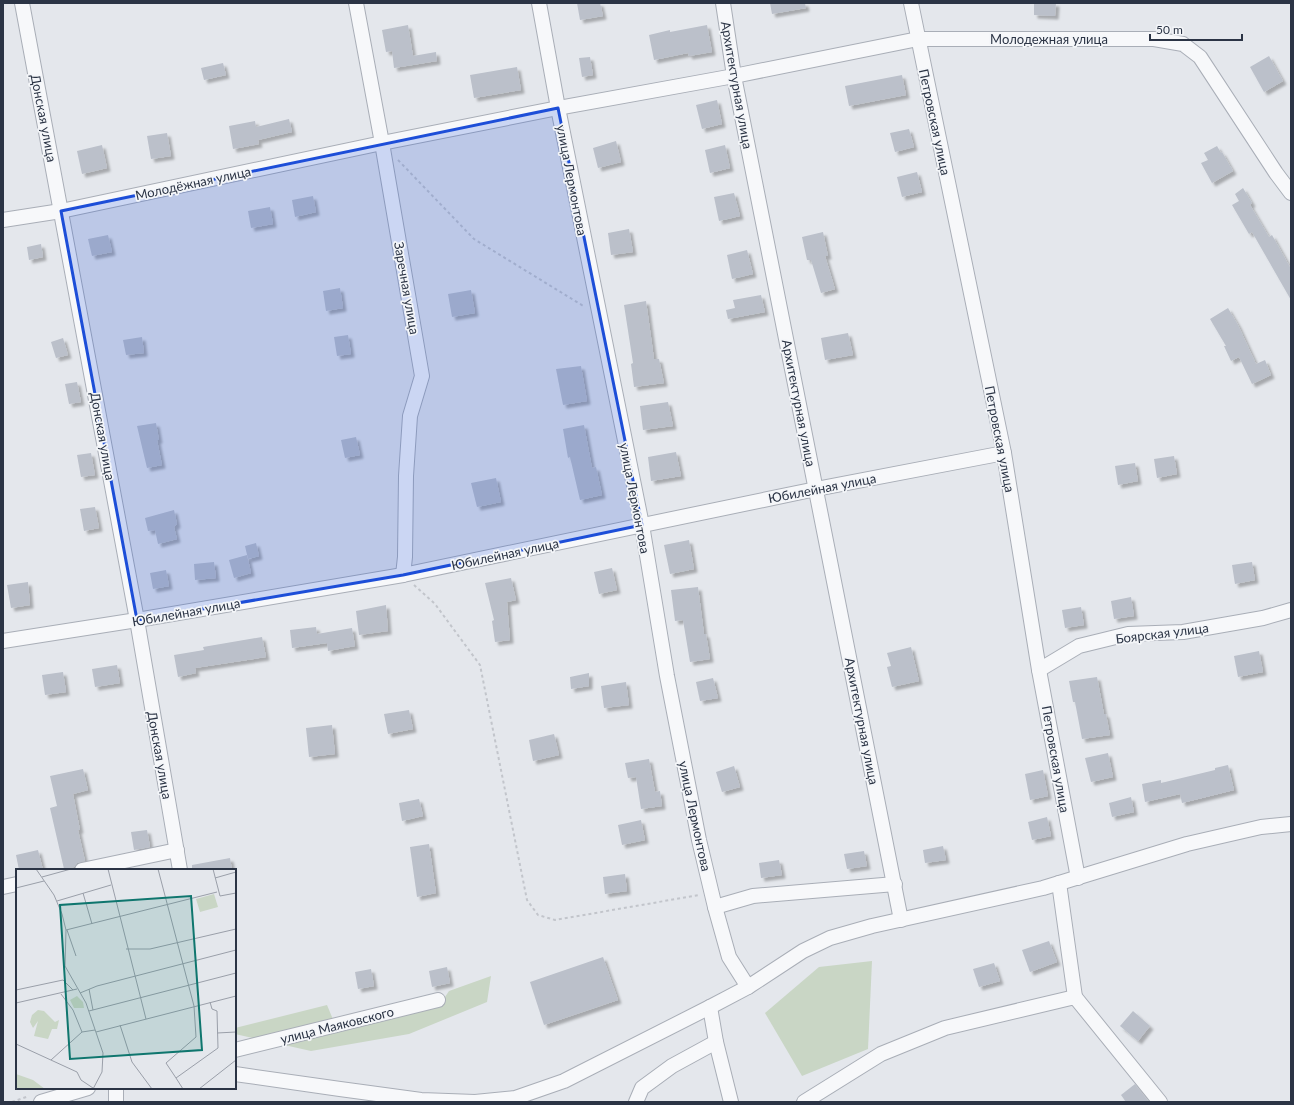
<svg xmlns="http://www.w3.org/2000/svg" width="1294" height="1105" font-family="Lato,sans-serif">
<defs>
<filter id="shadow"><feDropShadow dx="3.5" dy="3.5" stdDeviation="1" flood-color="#0004"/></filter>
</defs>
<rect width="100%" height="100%" fill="#e4e7ec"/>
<g fill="#c9d6c5">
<path d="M872,961L868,1049L802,1076L765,1013L819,967Z"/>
<path d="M491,976L487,1002L409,1034L311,1051L235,1034V1028L327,1005L337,1029L441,1003L449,991Z"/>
</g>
<g fill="#bbc0ca" filter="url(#shadow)">
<path d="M577,3H600L603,16L580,20Z"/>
<path d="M770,3H805L806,8L772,14Z"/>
<path d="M1034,3H1056L1055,16L1034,15Z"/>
<path d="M408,25L413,56L436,52L437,61L394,68L392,51L386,52L382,30Z"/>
<path d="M707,25L712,52L689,56L688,53L654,60L649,35L670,30V32Z"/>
<path d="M1269,56L1283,81L1264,92L1250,67Z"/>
<path d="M590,57L593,75L582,77L579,58Z"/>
<path d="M223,63L226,75L204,80L201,68Z"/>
<path d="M517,67L521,90L474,98L470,75Z"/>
<path d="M902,75L906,95L849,106L845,86Z"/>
<path d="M717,100L722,124L702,129L696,105Z"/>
<path d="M289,119L292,132L258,140L259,144L233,149L229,126L255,121L256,127Z"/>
<path d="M909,129L914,147L895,152L890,133Z"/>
<path d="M167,133L171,156L151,159L147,136Z"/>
<path d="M616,141L621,162L598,168L593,148Z"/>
<path d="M102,145L107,168L82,174L77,151Z"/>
<path d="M725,145L730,168L710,173L705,150Z"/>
<path d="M1217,146L1221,153L1222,152L1233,171L1212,183L1201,163L1208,160L1204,153Z"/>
<path d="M917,172L922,192L902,197L897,177Z"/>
<path d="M1243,188L1252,203L1250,205L1269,237L1272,235L1291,269V300L1252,232L1249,234L1232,205L1239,201L1235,194Z"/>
<path d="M734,193L740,216L719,221L714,197Z"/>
<path d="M313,196L316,212L295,217L292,200Z"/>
<path d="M270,207L273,224L251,228L248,211Z"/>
<path d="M629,229L633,252L611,255L608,233Z"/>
<path d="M823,232L828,256H825L835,289L821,293L811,260H807L802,237Z"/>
<path d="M108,235L112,252L92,256L88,239Z"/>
<path d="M41,244L43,257L29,260L27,247Z"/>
<path d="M747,250L753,274L732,279L727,255Z"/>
<path d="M340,288L343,308L326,311L323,291Z"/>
<path d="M471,290L475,313L452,317L448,294Z"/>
<path d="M761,295L765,312L728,319L726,310L735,308L733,300Z"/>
<path d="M646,301L654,359H659L664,383L634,387L631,364L633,363L624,305Z"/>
<path d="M1228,308L1238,325L1256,364L1265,360L1271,375L1252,384L1239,357L1231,361L1224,346H1226L1210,319Z"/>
<path d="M848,333L853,355L825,360L821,338Z"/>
<path d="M348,335L351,354L337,356L334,337Z"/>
<path d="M142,337L144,353L126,355L123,340Z"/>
<path d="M63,338L68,355L56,358L51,342Z"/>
<path d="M581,366L587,401L563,405L556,369Z"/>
<path d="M77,382L81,402L69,404L65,384Z"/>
<path d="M668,402L673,426L643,430L640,406Z"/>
<path d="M156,423L159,440H157L162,465L147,468L137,426Z"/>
<path d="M584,425L592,468L596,467L602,495L580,500L570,457L568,458L563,429Z"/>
<path d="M356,437L360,455L345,458L341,440Z"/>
<path d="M676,452L681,476L651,481L648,457Z"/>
<path d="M91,453L95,475L81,477L77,455Z"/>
<path d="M1174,456L1177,474L1157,478L1154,459Z"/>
<path d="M1135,463L1138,481L1118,485L1115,466Z"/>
<path d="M496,478L501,502L477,507L471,483Z"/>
<path d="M95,507L99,528L84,531L80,509Z"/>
<path d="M174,510L177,524L174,527L177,539L158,544L155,530L148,531L145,518Z"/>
<path d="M689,540L694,569L670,574L664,545Z"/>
<path d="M256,543L259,556L248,559L245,546Z"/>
<path d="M247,555L251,573L234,578L229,560Z"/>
<path d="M214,562L216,578L195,580L194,564Z"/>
<path d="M1252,562L1255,580L1235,584L1232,565Z"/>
<path d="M612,568L617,590L599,594L594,572Z"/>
<path d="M166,570L169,586L153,589L150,573Z"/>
<path d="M511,578L516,600L507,602L510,640L495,642L492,621L494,620L485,583Z"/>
<path d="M28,582L30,605L11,608L7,585Z"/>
<path d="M698,587L704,634H706L710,659L690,662L683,620L675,621L671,590Z"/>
<path d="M1131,597L1134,616L1114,619L1111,601Z"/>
<path d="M386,605L388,631L359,635L356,611Z"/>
<path d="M1081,607L1084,625L1065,628L1062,610Z"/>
<path d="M316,627L317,634L352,628L355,646L328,651L327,643L292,648L290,630Z"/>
<path d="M262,637L266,657L195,668L196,673L178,677L174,655L204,650L203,647Z"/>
<path d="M911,647L919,681L892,687L887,667L891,666L887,653Z"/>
<path d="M1259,651L1263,672L1238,677L1234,656Z"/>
<path d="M117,665L120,683L95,687L92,669Z"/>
<path d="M63,672L66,692L45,695L42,675Z"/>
<path d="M589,673V686L571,689L570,677Z"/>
<path d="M1097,677L1104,714H1106L1110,735L1082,739L1075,702H1073L1069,681Z"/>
<path d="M713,678L718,698L700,701L696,682Z"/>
<path d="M626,682L629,705L604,708L601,686Z"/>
<path d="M409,710L413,729L388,734L384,714Z"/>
<path d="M332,725L335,754L309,757L306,728Z"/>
<path d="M554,734L559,755L533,761L529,740Z"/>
<path d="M1108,753L1113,777L1091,782L1085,758Z"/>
<path d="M649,759L655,792L660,791L662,806L641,809L636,777L628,778L625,763Z"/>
<path d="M1228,765L1234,790L1182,803L1180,794L1145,802L1142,784L1161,780V783L1215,770V768Z"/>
<path d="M734,766L740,787L722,792L716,772Z"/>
<path d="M83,769L88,790L73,794L80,830H78L85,861L77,863L74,867L64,869L50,808L57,806L50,776Z"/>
<path d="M1043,770L1048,796L1030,800L1025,774Z"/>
<path d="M1131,797L1134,812L1112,817L1109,803Z"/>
<path d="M419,799L423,816L402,821L399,803Z"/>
<path d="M1047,817L1051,836L1032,840L1028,822Z"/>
<path d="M641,820L645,840L622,845L618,825Z"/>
<path d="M147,830L150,847L134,850L131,832Z"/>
<path d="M429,844L436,893L417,897L410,847Z"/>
<path d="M943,846L946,860L925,863L923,850Z"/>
<path d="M38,850L43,870H19L16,855Z"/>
<path d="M864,851L867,866L847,869L844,854Z"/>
<path d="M230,858L232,870H192V865Z"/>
<path d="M779,860L782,875L761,878L759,863Z"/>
<path d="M625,874L627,891L605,894L603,877Z"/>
<path d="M1049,941L1057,962L1030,972L1022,950Z"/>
<path d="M603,957L618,1000L544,1025L530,982Z"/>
<path d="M994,963L1000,981L979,987L973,969Z"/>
<path d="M447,967L450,983L432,987L429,971Z"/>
<path d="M371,969L374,986L358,989L355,972Z"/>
<path d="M1133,1011L1150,1026L1138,1041L1120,1026Z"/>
<path d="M1135,1084L1149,1102H1126L1121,1095Z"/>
</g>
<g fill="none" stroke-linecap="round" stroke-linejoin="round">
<g stroke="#a9aeb7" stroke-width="16">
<g id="minor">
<path d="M22,3L137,620L180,870"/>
<path d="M356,3L382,143L422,376L410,416L406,476L405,557L403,575"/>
<path d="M539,3L558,108L642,525L667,676L699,840L715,907L729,957L748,987"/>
<path d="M723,3L734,76L901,920"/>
<path d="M911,3L1004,453L1039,670L1078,878"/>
<path d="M3,220L61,211L382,143L558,108L734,76L918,39H1154L1183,44L1200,57L1276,173L1291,193"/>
<path d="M3,641L137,620L403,575L816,489L1004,453"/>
<path d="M1039,670L1079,646L1128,634L1183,632L1263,618L1291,610"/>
<path d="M82,870L177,850"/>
<path d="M1059,883L1075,997"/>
<path d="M3,887L17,884"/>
<path d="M715,907L753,896L895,884"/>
<path d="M710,1007L716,1042L731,1102"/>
<path d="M235,1050L438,1000"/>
<path d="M235,1074L340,1089L421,1100L475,1102L515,1098L564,1081L710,1007L748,987L803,951L830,938L872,926L1043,888L1187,844L1261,827L1291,824"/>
<path d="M116,1088V1102"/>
<path d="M41,1102L88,1088"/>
<path d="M636,1102L642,1088L672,1066L716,1042"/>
<path d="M804,1102L881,1054L945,1028L1075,997L1160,1102"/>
</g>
</g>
<g stroke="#c2c5cb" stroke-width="2" stroke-dasharray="3 3" stroke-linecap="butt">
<path d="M398,160L474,239L585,307"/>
<path d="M414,585L435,604L480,665L527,900L538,915L555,920L699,895"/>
<path d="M12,1102L29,1096"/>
</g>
<use href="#minor" stroke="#f7f8fa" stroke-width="14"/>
</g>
<path fill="#1d4ed8" fill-opacity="0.2" stroke="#1d4ed8" stroke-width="3" stroke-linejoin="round" d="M558,108L642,525L403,575L137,620L61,211Z"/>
<g text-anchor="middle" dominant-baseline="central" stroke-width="3.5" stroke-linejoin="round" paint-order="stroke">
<g font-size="13" fill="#2b3445" stroke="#f4f6f9">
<text x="1049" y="39">Молодежная улица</text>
<text transform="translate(737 85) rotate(80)">Архитектурная улица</text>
<text transform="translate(44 118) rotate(79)">Донская улица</text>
<text transform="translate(935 122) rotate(78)">Петровская улица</text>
<text transform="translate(572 180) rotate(79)">улица Лермонтова</text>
<text transform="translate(193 183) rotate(-12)">Молодёжная улица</text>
<text transform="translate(407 288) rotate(80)">Заречная улица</text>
<text transform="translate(799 403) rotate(79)">Архитектурная улица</text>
<text transform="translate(103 436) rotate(80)">Донская улица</text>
<text transform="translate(1000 439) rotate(79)">Петровская улица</text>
<text transform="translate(822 488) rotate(-11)">Юбилейная улица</text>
<text transform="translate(635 498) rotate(79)">улица Лермонтова</text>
<text transform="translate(505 554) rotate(-12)">Юбилейная улица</text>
<text transform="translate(186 612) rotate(-10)">Юбилейная улица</text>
<text transform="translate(1162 633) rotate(-7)">Боярская улица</text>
<text transform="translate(862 721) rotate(79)">Архитектурная улица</text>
<text transform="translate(160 755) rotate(80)">Донская улица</text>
<text transform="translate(1056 759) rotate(80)">Петровская улица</text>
<text transform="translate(695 816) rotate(78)">улица Лермонтова</text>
<text transform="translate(337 1025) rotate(-14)">улица Маяковского</text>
</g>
</g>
<g transform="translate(16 869)">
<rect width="220" height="220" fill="#e4e7ec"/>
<path d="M198,25L202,38L184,43L180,30ZM61,127L67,133L68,139H58L54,131ZM22,141L28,142L39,153L43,151L41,160H36L32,170L18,167L22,152L17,159L14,153L16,146ZM0,205L17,211L29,220H0Z" fill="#c9d6c5"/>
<path fill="none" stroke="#9a9fa9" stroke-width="1" d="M20,0L38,26L46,45L50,61L49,97L70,134L87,184L86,203L77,220M92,0L130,150M142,0L178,137L180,168L150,194L160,209M197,0L204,27L220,24M26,8L55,0M199,9L220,3M0,19L28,12M67,24L76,55M41,32L95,16M50,61L201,23M51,61L60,87M110,80H134L220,60M73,120L77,141M0,121L47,111L57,121M64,124L81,117L220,81M0,134L61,120M73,142L220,104M104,156L116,193L136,220M66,163L79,161M80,163L220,127M201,164L220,163M0,175L61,203L65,211L77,219M35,191L66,163L57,141L45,125M167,220L160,209L202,179L201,142L196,140L194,133M183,220L220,191"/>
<path fill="#0f766e" fill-opacity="0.15" stroke="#0f766e" stroke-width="2" d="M175,27L186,181L54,190L44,36Z"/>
<rect width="220" height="220" fill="none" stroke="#2b3445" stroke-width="2"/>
</g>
<rect width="1294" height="1105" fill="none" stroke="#2b3445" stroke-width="8"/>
<path d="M1150 34v6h92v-6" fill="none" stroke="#2b3445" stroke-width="2"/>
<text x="1156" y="34" font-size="12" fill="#2b3445" stroke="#f4f6f9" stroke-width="3" paint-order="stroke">50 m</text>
</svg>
